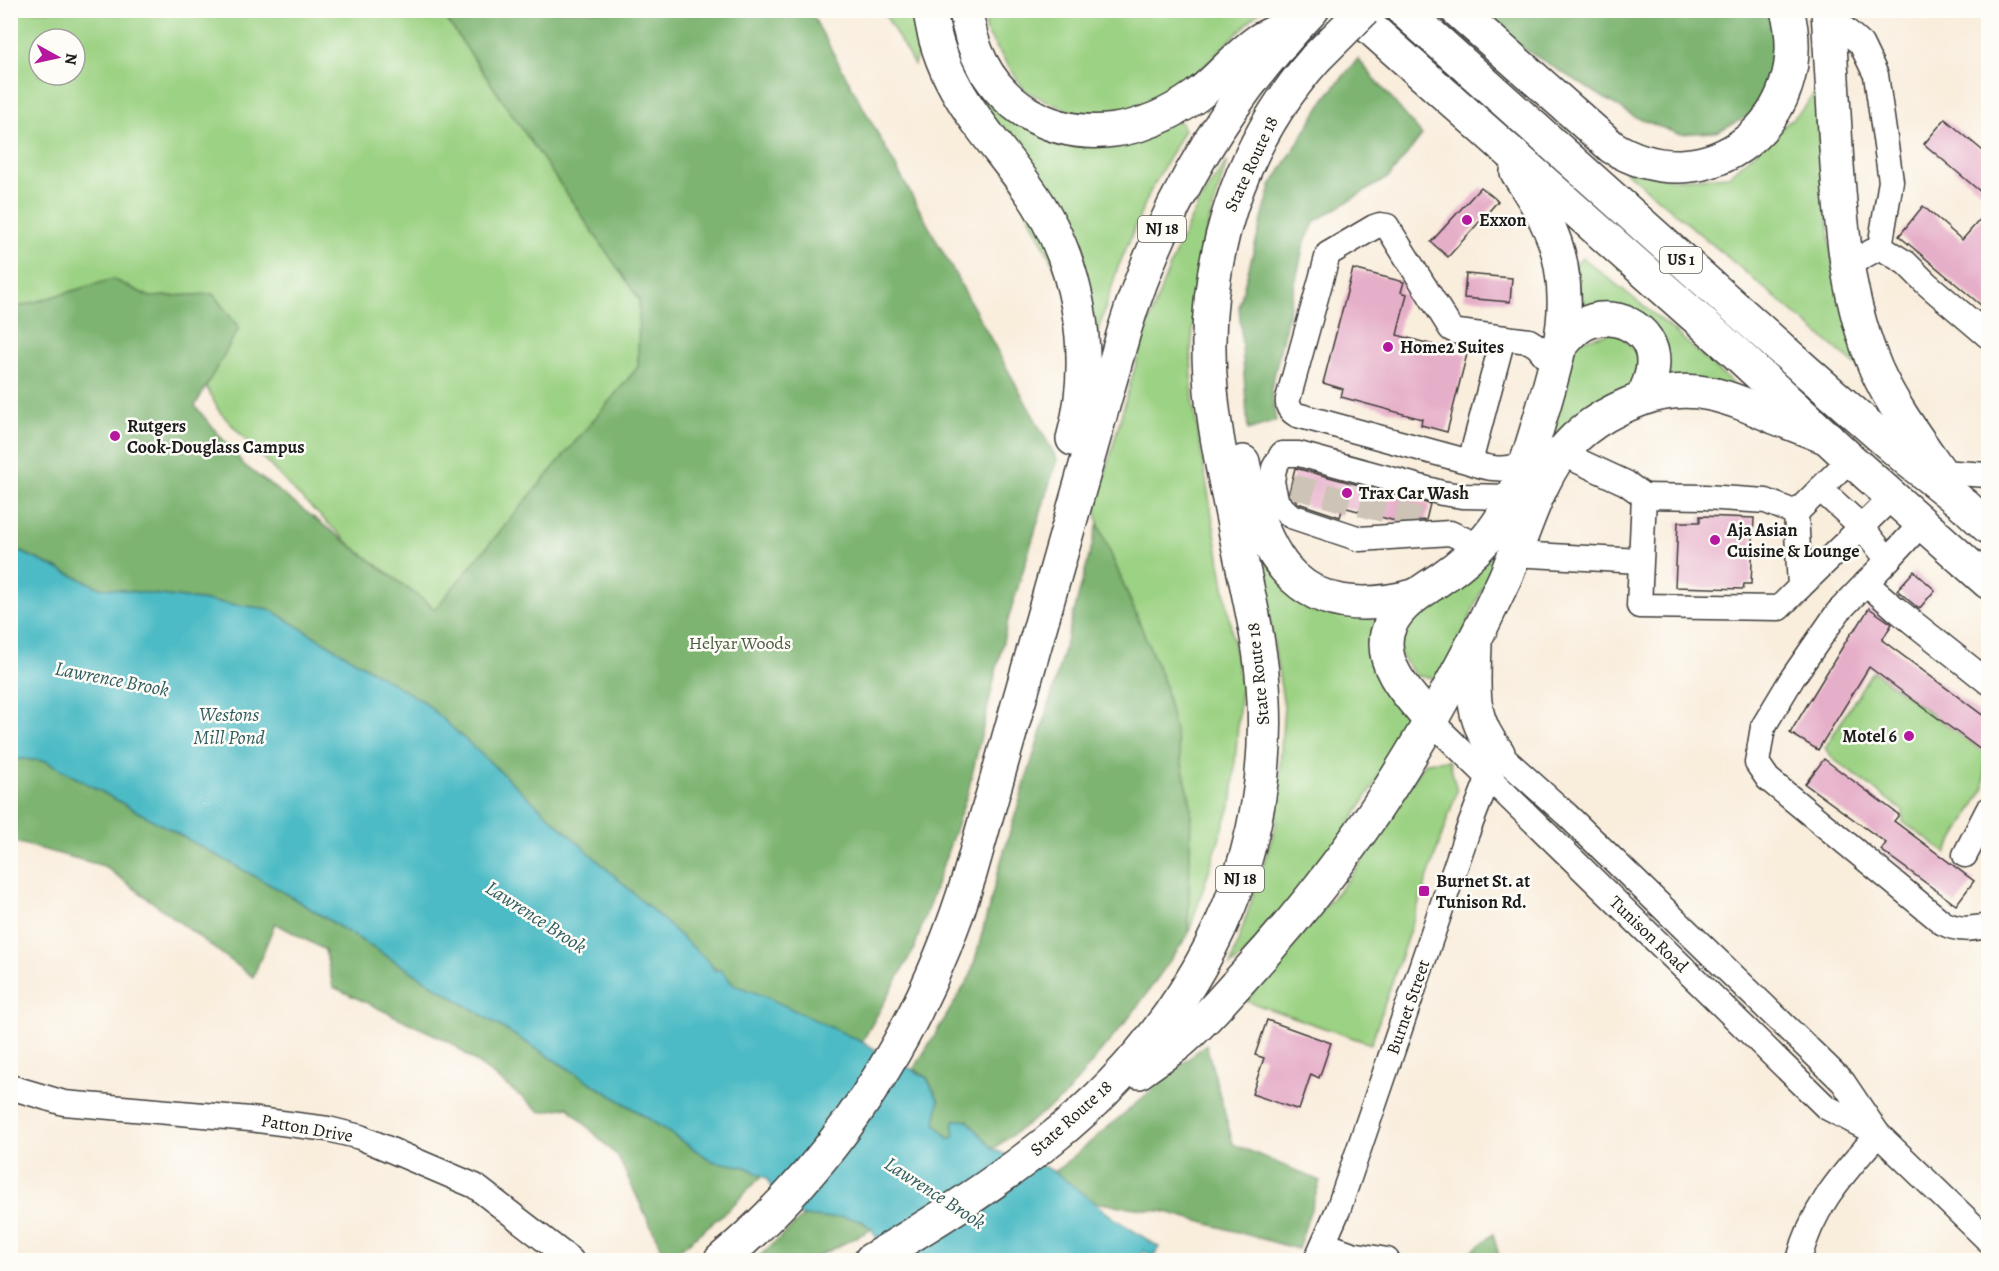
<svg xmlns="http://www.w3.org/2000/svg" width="1999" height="1271" font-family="Alegreya,serif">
<rect width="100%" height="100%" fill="#fdfcf7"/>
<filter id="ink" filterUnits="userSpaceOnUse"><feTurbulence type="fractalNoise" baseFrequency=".0167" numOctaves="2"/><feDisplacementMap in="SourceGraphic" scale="12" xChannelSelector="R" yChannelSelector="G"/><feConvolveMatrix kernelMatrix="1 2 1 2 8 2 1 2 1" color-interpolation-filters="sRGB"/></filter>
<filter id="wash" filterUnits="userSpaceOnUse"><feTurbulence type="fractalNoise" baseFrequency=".008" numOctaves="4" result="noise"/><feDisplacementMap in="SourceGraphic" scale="24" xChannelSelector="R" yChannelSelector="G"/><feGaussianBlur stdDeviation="1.35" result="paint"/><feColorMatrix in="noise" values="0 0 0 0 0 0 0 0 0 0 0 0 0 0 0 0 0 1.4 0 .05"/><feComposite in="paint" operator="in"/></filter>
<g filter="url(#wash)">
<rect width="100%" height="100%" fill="#f9eddc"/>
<g fill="#9cd283" stroke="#5c7750" stroke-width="1.5" fill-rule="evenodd">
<path d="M11,11H441L639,299L638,367L435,609L351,545L293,490L219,411L206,386L239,328L213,294L150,297L113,279L11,309ZM39,39H75V75H39Z"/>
<path d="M883,11H915L921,43L914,65Z"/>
<path d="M940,11H954L1019,120L1180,121L1184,130L1149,194L1117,270L1094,345L960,79Z"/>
<path d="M987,11H1260L1178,92L1093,122L1025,91L985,30Z"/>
<path d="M1815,92L1832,259L1859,368L1623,169L1677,179L1729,176L1805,107Z"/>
<path d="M1227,161L1207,229L1199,265L1191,352L1193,403L1241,687L1232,800L1188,935L1191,805L1164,682L1098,523L1096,509C1124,406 1149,298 1199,203C1207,188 1218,175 1227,161Z"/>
<path d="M1583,258L1665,323L1741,391L1660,383L1662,352L1575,319L1574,265Z"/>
<path d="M1617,331L1640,357L1633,386L1543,458L1575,342Z"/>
<path d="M1254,526L1300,599L1379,621L1414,720L1336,846L1251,949L1230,966L1276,825L1284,706Z"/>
<path d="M1508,530L1452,658L1435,678L1416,676L1400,654L1401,626Z"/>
<path d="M1874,672L1985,753L1984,789L1946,853L1903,822V811L1832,758L1825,748L1871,673Z"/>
<path d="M1449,760L1457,791L1371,1044L1246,1001L1356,870L1425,762Z"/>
</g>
<g fill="#7db471" stroke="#4c6846" stroke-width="1.5">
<path d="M441,11H810L1057,459L1008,620L968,792L914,949L862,1042L734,985L424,702L269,609L98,587L11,547V309L113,279L150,297L213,294L239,328L195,406L244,465L435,609L638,367L639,299Z"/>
<path d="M1479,11H1770L1777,29V56L1770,80L1759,103L1747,117L1716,132L1678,134L1635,117L1519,46Z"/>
<path d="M1358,59L1422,135L1389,177L1315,221L1304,244L1271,390L1276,421L1248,430L1239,305L1271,186L1326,97Z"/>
<path d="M1098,523L1164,682L1191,805L1188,935L1135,1010L1063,1098L993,1149L967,1120L953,1125L955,1136L949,1140L935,1123L939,1101L927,1077L914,1069L971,975L1001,861L1047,712Z"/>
<path d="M10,758L46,761L285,893L635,1110L712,1161L746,1167L762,1176L729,1209L667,1260L618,1157L568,1107L541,1112L450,1042L333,987L325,950L275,923L253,977L104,866L11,841Z"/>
<path d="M1206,1044L1233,1144L1320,1181L1298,1249L1166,1212L1092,1202L1055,1172Z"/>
<path d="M804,1216C829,1218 852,1212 872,1229L811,1260H755Z"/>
<path d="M1493,1234L1500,1260H1461Z"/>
</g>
<path fill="#4dbbc5" stroke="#346c70" stroke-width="1.5" d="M10,547L98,587L269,609L424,702L710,963L715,971L720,969L734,985L762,995L862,1042L926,1077L939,1101L935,1123L949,1139L955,1136L953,1125L955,1120H967L993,1149L1006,1155L1036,1163L1055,1172L1115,1219L1159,1247L1153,1257L1144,1251L1138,1260H888L872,1229L862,1221L844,1217L823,1218L795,1215L781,1204L766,1178L746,1167L712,1161L635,1110L285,893L46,761L11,758Z"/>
<g id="blocks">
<g fill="#e6afc9">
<path d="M1945,119L1989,156V199L1924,144Z"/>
<path d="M1481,187L1498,201L1448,257L1431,242Z"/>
<path d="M1923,206L1962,240L1989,209V312L1899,236Z"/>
<path d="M1353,269L1404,282L1401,292L1407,294L1397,335L1467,354L1447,432L1421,425L1422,419L1341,397L1343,389L1323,383Z"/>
<path d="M1466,274L1512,278L1510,302L1464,298Z"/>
<path d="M1295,468L1430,504L1426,520L1399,522L1343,507L1340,517L1298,503L1289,492Z"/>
<path d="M1700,516L1754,518L1751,584H1744L1743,589L1675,587L1678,522H1700Z"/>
<path d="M1914,571L1935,590L1919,609L1897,590Z"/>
<path d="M1869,608L1892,624L1882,640L1989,720V756L1869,667L1818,750L1790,733L1851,633L1858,626Z"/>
<path d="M1824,759L1899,815L1894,821L1974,881L1956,905L1881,850L1886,843L1805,784Z"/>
<path d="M1267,1020L1331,1043L1319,1078L1311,1074L1299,1110L1252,1094L1264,1058L1255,1055Z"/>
</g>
</g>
</g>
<g filter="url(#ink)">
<use href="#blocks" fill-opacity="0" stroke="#3d3b39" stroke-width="1.5"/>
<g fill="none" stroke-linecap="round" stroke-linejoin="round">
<path stroke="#cdc3b6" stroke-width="24" stroke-dasharray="24 12" stroke-linecap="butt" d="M1291,486L1426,521"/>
<g stroke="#3d3b39" stroke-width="27">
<g id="minor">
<path d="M1829,15L1861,44L1876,75L1891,181L1880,247"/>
<path d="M1846,266L1880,247L1906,263L1927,284L1988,336"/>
<path d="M1561,453L1626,483L1644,496"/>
<path d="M1470,462L1503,338"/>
<path d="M1525,465C1504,470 1490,470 1470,462L1297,415C1290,411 1287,407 1288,399L1328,254L1374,227L1380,225L1387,226L1451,329L1458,332L1529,341L1537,346L1554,366"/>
<path d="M1940,472L1988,475"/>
<path d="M1820,489L1862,527L1888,560L1922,523"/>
<path d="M1796,513L1766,501L1705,497L1644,496L1639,606L1779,608L1800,587L1796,513L1850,459"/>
<path d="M1479,546L1450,533L1360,539L1291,516L1277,503L1272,482L1274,468L1282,454H1299L1442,493L1462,496L1513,497"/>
<path d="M1515,554L1640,561"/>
<path d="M1888,560L1838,612L1793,677L1763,727L1757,763L1768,779L1943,923C1959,931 1971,929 1988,926"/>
<path d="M1866,583L1896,609L1988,682"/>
<path d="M1800,587L1892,497"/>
<path d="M1430,720L1826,1107L1876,1133"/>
<path d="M1965,855L1988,810"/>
<path d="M10,1087L64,1103L250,1119L328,1129L360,1137L475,1186L571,1260"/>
<path d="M1324,1244L1352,1254L1387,1260"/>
<path d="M1316,1260L1338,1210L1467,833L1498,753L1566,814L1843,1082L1878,1134L1988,1240"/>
<path d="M1799,1260C1812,1207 1843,1174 1878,1134"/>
</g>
</g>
<g stroke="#3d3b39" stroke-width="36">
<g id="highway">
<path d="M930,10C939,85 985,129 1027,187C1079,258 1096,355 1073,439"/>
<path d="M966,10C971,52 990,89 1026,112C1082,146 1146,132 1196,96C1218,80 1235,57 1258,41C1265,36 1274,33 1282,29"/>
<path d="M1350,10L1735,352L1850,459L1988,582"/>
<path d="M1403,10L1806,371L1910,462L1963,504L1988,527"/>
<path d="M1457,10L1612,147C1708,206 1817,119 1787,10"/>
<path d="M1828,10C1831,62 1834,113 1837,165C1842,235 1848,303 1876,369C1893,407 1918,440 1941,473"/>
<path d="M1559,348C1566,339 1573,330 1582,325C1611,308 1654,327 1653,363C1653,376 1648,387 1642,398"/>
<path d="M1243,462C1263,562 1301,625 1414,596"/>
<path d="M1475,644C1474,688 1468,717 1498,753"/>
<path d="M1430,720C1411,697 1380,668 1387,634C1394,605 1421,593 1443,577C1459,566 1474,553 1487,538C1515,506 1527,462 1539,422C1546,398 1554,373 1559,348C1565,321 1566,293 1561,266C1555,230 1536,202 1517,172"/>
<path d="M1139,1072C1152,1062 1165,1054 1178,1044C1202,1024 1223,999 1244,976C1298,917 1347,855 1390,788C1432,722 1471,651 1504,580C1521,542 1536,487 1560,455C1580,428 1611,410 1642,399C1692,381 1729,397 1774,417C1792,424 1810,431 1828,438"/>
<path d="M721,1260C843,1157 924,1025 970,874L1125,328C1162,209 1225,101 1312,10"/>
<path d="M871,1260C931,1224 991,1187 1046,1143C1184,1034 1272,880 1264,701C1262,645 1247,590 1236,535C1226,482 1213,430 1210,376C1202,260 1239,145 1316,58"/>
</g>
</g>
<use href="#minor" stroke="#fff" stroke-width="24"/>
<use href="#highway" stroke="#fff" stroke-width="33"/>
<g stroke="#3d3b39" stroke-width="36" stroke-linecap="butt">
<path id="highway-bridge" d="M1316,58L1364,10"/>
</g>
<use href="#highway-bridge" stroke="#fff" stroke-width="33"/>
</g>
</g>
<g fill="#b5179e" stroke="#fdfcf7" stroke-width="2">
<circle cx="1467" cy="220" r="6"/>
<circle cx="1388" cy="347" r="6"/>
<circle cx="115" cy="436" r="6"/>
<circle cx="1347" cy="493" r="6"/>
<circle cx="1715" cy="540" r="6"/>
<circle cx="1909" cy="736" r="6"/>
<rect x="1418" y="885" width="12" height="12" rx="3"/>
</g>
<g text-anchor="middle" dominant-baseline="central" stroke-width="5" stroke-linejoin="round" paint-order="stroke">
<g fill="#fdfcf7" stroke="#605f5e" stroke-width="1.5">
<rect x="1138" y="216" width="48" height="26" rx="4.5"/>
<rect x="1660" y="247" width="42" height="26" rx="4.5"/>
<rect x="1216" y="866" width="48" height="26" rx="4.5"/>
</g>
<g font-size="16" font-weight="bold" fill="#1c1c1c">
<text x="1162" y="229">NJ 18</text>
<text x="1681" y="260">US 1</text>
<text x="1240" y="879">NJ 18</text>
</g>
<g font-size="18" fill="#1c1c1c" stroke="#fdfcf7">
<text transform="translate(1251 164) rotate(-65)">State Route 18</text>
<text transform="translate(1258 674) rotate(-96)">State Route 18</text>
<text transform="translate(1649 934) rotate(44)">Tunison Road</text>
<text transform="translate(1408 1007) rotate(-71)">Burnet Street</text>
<text transform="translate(1071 1118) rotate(-42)">State Route 18</text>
<text transform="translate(307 1128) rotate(10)">Patton Drive</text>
</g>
<g font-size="18" font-weight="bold" fill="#1c1c1c" stroke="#fdfcf7" text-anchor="start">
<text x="1479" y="220">Exxon</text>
<text x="1400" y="347">Home2 Suites</text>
<text x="127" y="426">Rutgers<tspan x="127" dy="21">Cook-Douglass Campus</tspan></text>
<text x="1359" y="493">Trax Car Wash</text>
<text x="1727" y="530">Aja Asian<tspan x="1727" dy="21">Cuisine &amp; Lounge</tspan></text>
<text x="1897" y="736" text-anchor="end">Motel 6</text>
<text x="1436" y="881">Burnet St. at<tspan x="1436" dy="21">Tunison Rd.</tspan></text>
</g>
<g font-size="18" fill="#495c40" stroke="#fdfcf7">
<text x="740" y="643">Helyar Woods</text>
</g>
<g font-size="20" font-style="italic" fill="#305c60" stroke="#fdfcf7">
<text transform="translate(112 679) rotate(11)">Lawrence Brook</text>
<text x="229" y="714">Westons<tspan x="229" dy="23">Mill Pond</tspan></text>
<text transform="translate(536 917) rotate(33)">Lawrence Brook</text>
<text transform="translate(935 1193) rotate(33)">Lawrence Brook</text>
</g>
</g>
<rect width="1999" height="1271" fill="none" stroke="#fdfcf7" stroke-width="36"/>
<g transform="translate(57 57) rotate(98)"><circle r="28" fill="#fdfcf7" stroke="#a3a29f" stroke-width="1.5"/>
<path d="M0-4.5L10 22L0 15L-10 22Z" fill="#b5179e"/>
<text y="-9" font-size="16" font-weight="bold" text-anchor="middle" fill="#1c1c1c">N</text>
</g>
</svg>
